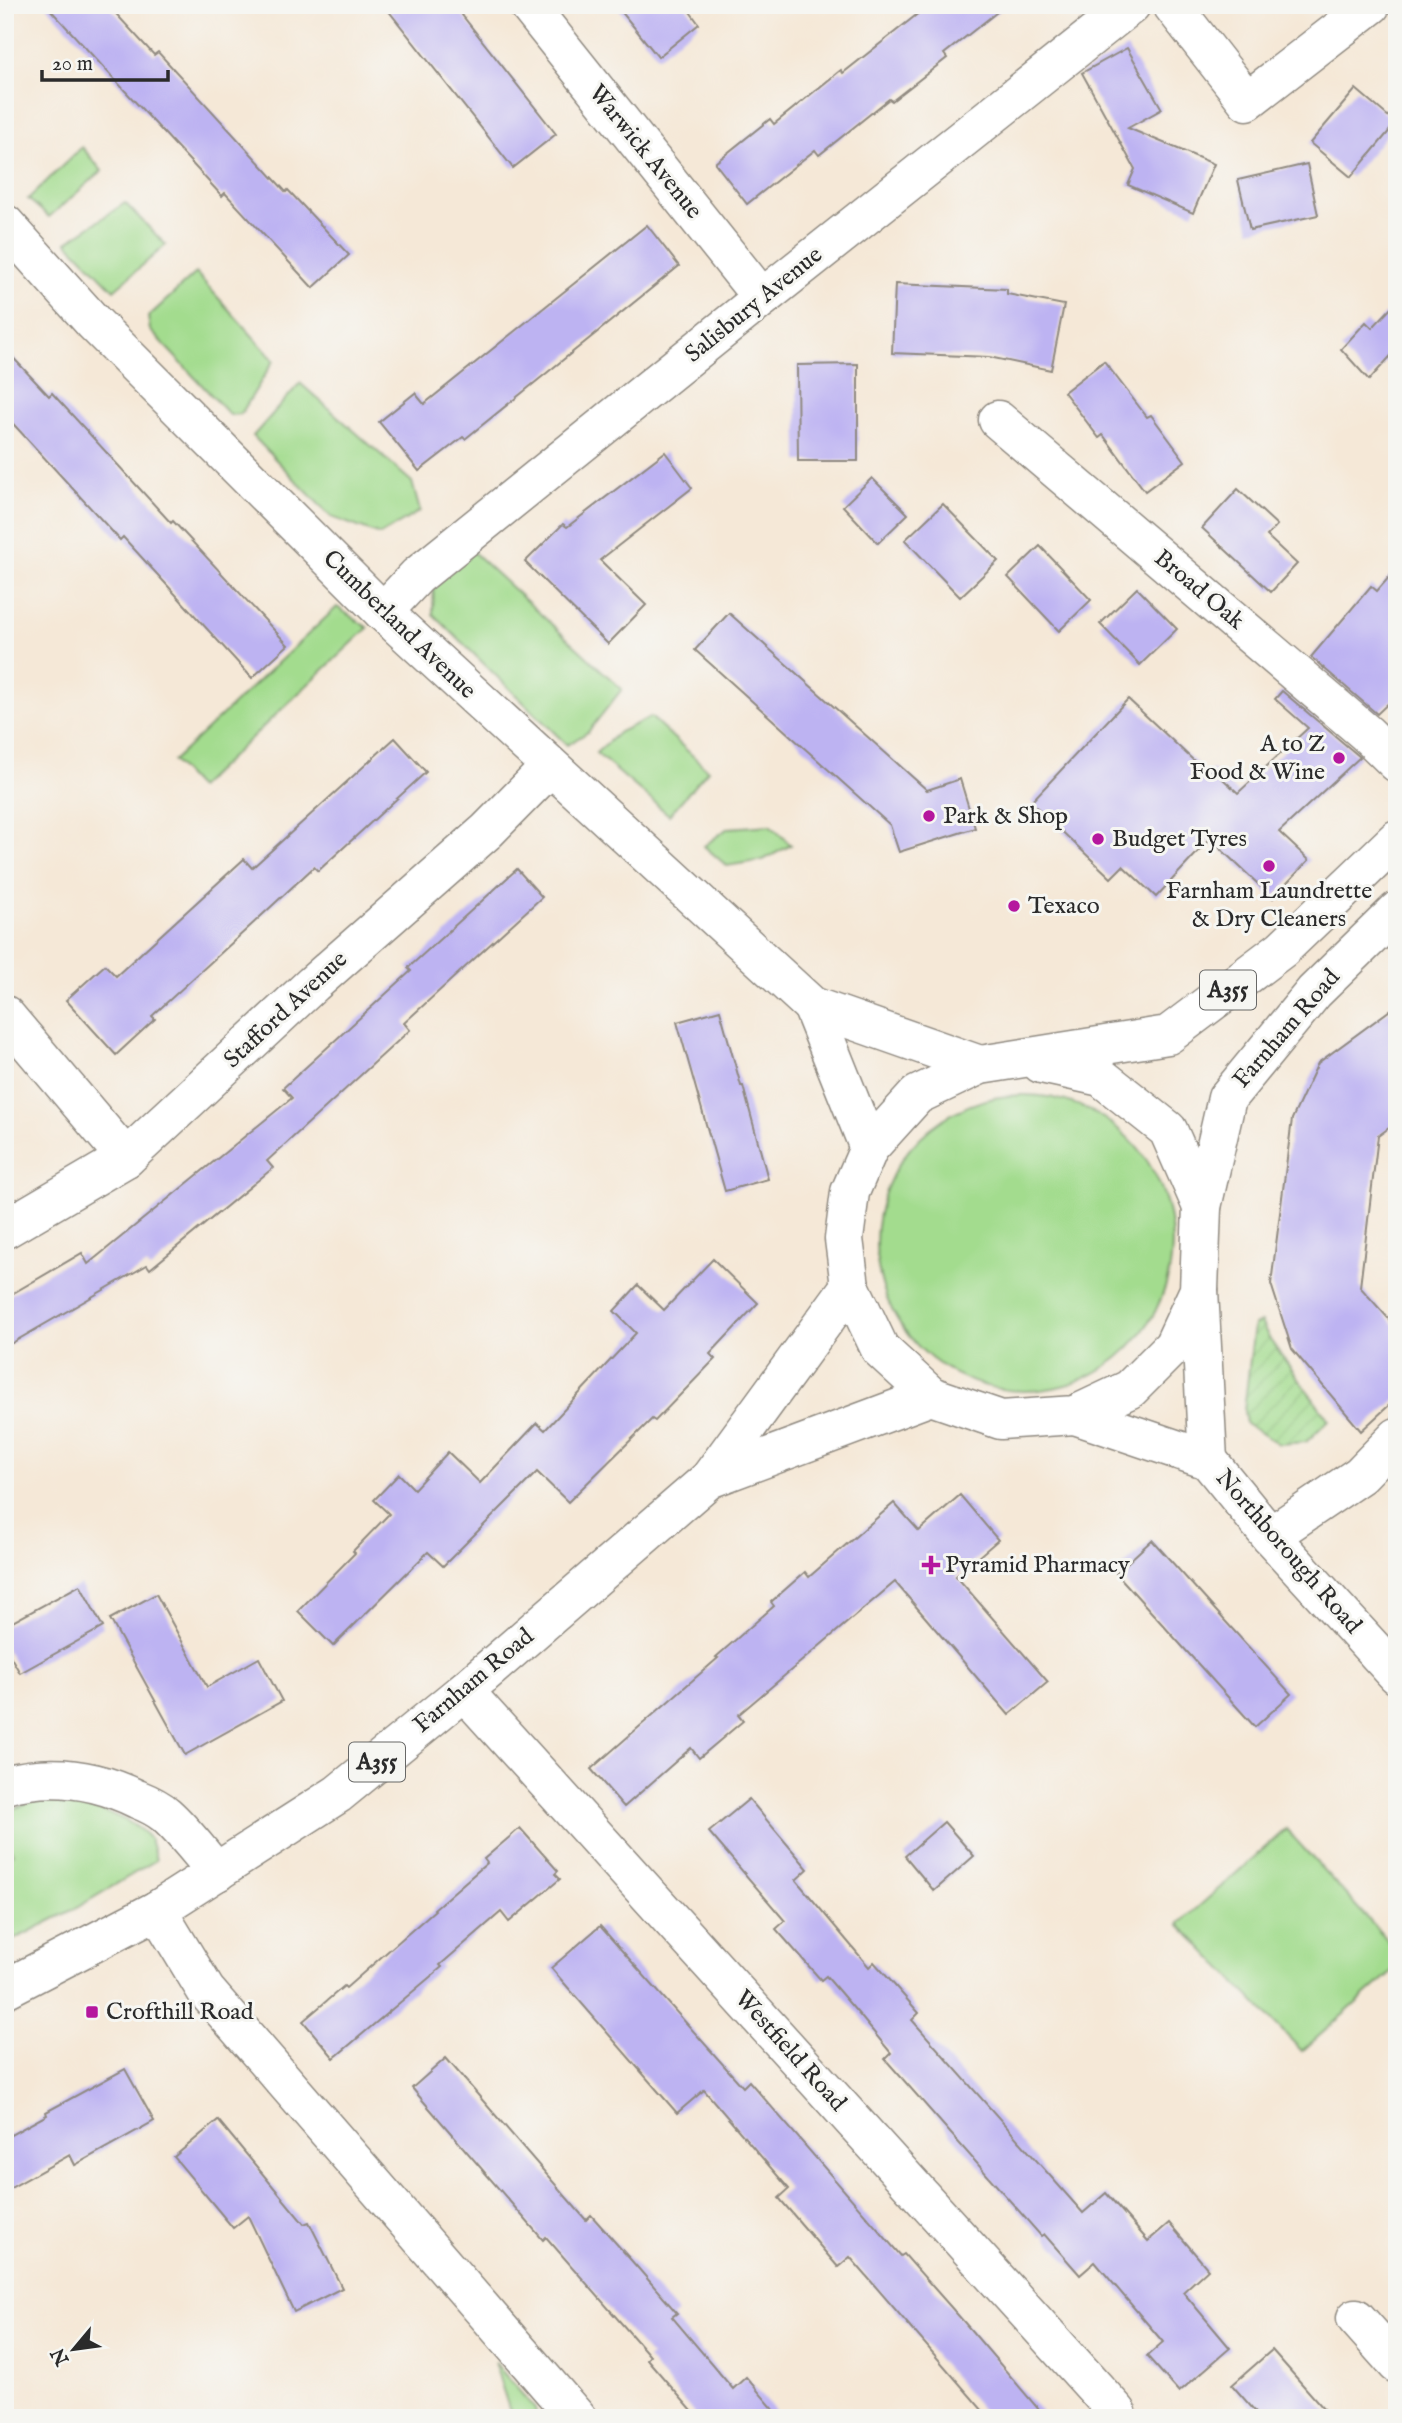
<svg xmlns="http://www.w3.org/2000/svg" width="1402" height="2423" font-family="'IM FELL English',serif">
<defs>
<pattern id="garden-furrows" width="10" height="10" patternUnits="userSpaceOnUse" patternTransform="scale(1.75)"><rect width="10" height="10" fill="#a3dc8e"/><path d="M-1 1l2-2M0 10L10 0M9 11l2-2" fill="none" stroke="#8cbd7b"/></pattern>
</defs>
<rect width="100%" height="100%" fill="#f6f6f2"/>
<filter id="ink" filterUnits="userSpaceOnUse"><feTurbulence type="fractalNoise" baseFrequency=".0143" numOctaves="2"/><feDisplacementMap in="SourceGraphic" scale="14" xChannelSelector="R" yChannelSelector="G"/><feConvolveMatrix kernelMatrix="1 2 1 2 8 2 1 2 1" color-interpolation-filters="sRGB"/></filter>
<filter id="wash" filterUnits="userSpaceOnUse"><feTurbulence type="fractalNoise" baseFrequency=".00686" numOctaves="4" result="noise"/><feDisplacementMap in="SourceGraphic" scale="28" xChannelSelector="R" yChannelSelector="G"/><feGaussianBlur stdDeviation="1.57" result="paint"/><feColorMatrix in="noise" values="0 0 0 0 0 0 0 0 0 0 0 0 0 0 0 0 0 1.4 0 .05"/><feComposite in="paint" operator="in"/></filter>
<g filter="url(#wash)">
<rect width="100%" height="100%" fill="#f5e8d7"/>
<g fill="#a3dc8e" stroke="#67845c" stroke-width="2">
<path d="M82,147L102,171L49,217L28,199Z"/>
<path d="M125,203L166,245L114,290L67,242Z"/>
<path d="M196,273L274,360L241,414L230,415L150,330L148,317Z"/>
<path d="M300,383L412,482L420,511L380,535L331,517L253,436Z"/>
<path d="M471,550L622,689L588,732L567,745L433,614L434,575Z"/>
<path d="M337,607L368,628L198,788L173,761Z"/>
<path d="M651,717L708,770L669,815L596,753L619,732Z"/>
<path d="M770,825L791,845L763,860L727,866L704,846L728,828Z"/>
<circle cx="1024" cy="1243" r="148"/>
<path d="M52,1799C79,1802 131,1816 149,1838C152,1843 154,1853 156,1860L78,1907L5,1944V1858L13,1853L5,1840V1813L30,1802Z"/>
<path d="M1286,1829L1397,1951V1967L1302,2051L1179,1924Z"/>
<path d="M494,2362L535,2409L537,2418H512Z"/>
</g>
<path fill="url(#garden-furrows)" stroke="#67845c" stroke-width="2" d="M1261,1322L1270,1340L1329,1420L1306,1442L1279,1444L1246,1424L1244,1411L1254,1325Z"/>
<g id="blocks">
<g fill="#bdb3f2">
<path d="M46,5H108L154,55L158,52L286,192L288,190L349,255L313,288L225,193L222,196Z"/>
<path d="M384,5H454L556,134L513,168Z"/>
<path d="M616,5H685L699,24L658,57Z"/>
<path d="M929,5H1006L944,54L947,58L892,101L889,99L819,155L815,150L747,204L715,163L770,119L774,124L841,70L843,73Z"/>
<path d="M1127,48L1162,109L1128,128L1214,164L1193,213L1128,185L1135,169L1082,73Z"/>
<path d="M1356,89L1396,123L1351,177L1310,143Z"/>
<path d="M1307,164L1318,215L1250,230L1238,180Z"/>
<path d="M647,225L679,266L465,439L463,437L419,471L379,422L415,393L424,404Z"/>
<path d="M895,284L1007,289V294L1064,305L1051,370L989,357L892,353Z"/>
<path d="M1397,302V349L1369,380L1341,349L1366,322L1372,328Z"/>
<path d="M5,349L49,396L52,393L171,523L173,521L288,645L252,678L123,537L120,540L5,415Z"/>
<path d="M1104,361L1147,417L1151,415L1185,461L1145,491L1103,435L1099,438L1064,392Z"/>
<path d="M858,364V461H798L797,365Z"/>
<path d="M665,452L692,488L600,560L646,605L608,644L525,562L563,524L567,527Z"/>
<path d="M872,478L908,514L878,543L843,506Z"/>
<path d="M1238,489L1277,525L1267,536L1297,564L1271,592L1202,528Z"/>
<path d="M943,504L998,561L960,597L905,540Z"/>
<path d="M1040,546L1091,600L1059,631L1008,577Z"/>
<path d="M1397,568V695L1377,714L1311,657L1371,586L1377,591Z"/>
<path d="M1137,588L1177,629L1140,665L1100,624Z"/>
<path d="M729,613L927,790L960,779L975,828L899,852L890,825L695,650Z"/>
<path d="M1282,691L1360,757L1279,832L1309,860L1273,898L1210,839L1156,897L1123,866L1111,878L1031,802L1128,699L1208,774L1212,769L1238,793L1308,728L1275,699Z"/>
<path d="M395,738L426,772L318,871L314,867L247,929L152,1016L155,1019L116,1055L66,1000L105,965L116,976L244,859L252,868Z"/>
<path d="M517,869L542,897L404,1023L410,1030L267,1161L273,1168L150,1269L147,1265L5,1347V1298L82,1253L88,1264L292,1098L283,1088L411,971L408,968Z"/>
<path d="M1397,1005V1122L1378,1136L1360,1287L1397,1328V1398L1361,1431L1292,1349L1271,1284L1292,1119L1318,1063Z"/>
<path d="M720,1010L741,1086H743L768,1179L725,1191L677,1022Z"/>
<path d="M713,1259L758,1303L710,1354L715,1359L655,1421L652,1419L568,1502L537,1472L443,1566L428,1552L333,1646L298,1611L355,1553L353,1551L389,1514L374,1500L399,1474L414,1489L448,1452L480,1483L537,1423L545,1430L636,1333L614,1311L638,1285L664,1310Z"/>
<path d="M960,1495L998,1540L956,1576L1048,1682L1009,1715L895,1582L738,1715L743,1721L699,1758L691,1748L624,1807L591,1769L718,1658L716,1657L774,1606L771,1602L805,1572L809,1577L894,1503L919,1531Z"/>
<path d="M1152,1540L1291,1694L1255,1727L1116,1573Z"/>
<path d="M80,1585L103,1627L20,1673L5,1647V1626Z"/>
<path d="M156,1594L207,1687L259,1658L282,1701L185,1755L110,1619Z"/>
<path d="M749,1799L808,1869L796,1880L869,1967L874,1962L919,2013L912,2020L1083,2213L1106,2193L1148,2241L1169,2223L1208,2269L1183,2292L1230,2348L1179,2392L1147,2356L1163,2342L1095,2262L1080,2275L1044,2234L1041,2236L885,2059L891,2053L862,2018L826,1976L821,1980L776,1929L785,1921L709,1832Z"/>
<path d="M944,1822L974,1856L934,1891L905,1856Z"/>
<path d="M520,1828L558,1871L555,1874L560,1879L509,1922L501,1912L440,1965L442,1967L334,2058L303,2021L344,1986L346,1988L435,1910L434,1909L487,1863L484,1859Z"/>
<path d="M600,1926L743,2087L749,2081L901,2256L904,2254L964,2322L1046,2418H989L850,2257L838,2267L779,2198L789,2189L704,2090L677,2113L551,1968Z"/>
<path d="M446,2058L586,2220L591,2215L638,2268L677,2313L672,2317L733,2389L746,2377L781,2418H698L647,2359L650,2356L546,2237L543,2240L412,2088Z"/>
<path d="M125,2069L154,2121L75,2165L70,2155L5,2191V2138L47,2115L46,2112Z"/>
<path d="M218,2120L304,2224L309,2222L342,2288L294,2312L248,2216L233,2228L174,2157Z"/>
<path d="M1272,2350L1332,2418H1261L1232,2385Z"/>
</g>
</g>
</g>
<g filter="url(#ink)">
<use href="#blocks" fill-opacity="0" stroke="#908a81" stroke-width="2"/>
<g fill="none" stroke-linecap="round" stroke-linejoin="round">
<g stroke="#908a81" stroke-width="41">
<g id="minor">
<path d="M528,5L762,298"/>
<path d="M1172,5L1247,101L1371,5"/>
<path d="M998,420L1366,733L1397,763"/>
<path d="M383,612L417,576L762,298L1131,5"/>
<path d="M5,1015L126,1158"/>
<path d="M5,1229L126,1158L313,984L487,831L550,767"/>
<path d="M1270,1536L1360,1475L1397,1437"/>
<path d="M464,1691L1117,2412"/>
<path d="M5,1785C51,1772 94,1778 137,1799C147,1803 158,1808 166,1815C184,1831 200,1853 217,1872"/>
<path d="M157,1910L206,1991L577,2418"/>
<path d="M1356,2318L1397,2364"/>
</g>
</g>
<g stroke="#908a81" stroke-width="41">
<g id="tertiary">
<path d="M5,224L94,323L383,612L812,1006L980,1065"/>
<path d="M812,1006L869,1148"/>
<path d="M1199,1290L1208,1460"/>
<path d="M1075,1415L1208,1460L1270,1536L1397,1675"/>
</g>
</g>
<g stroke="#908a81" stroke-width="41">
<g id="primary">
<path d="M1397,839L1282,949L1168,1035L980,1065L917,1095L869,1148L850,1192L844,1239L850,1286L880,1349L931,1396L1001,1420L1075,1415L1130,1389L1173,1346L1199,1290L1202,1207L1227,1098L1314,992L1397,911"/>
<path d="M1041,1064L1101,1077L1168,1130L1202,1207"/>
<path d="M709,1479L931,1396"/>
<path d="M5,1989L157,1910L338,1794L464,1691L709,1479L850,1286"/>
</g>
</g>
<use href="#minor" stroke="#fff" stroke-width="38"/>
<use href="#tertiary" stroke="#fff" stroke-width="38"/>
<use href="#primary" stroke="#fff" stroke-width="38"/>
</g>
</g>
<g fill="#b5179e" stroke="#f6f6f2" stroke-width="2.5">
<circle cx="1339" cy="758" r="7"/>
<circle cx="929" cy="816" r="7"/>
<circle cx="1098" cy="839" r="7"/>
<circle cx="1269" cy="866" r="7"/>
<circle cx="1014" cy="906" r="7"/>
<path d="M927.5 1554.5h7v7h7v7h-7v7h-7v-7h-7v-7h7z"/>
<rect x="85" y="2005" width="14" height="14" rx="3.5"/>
</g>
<g text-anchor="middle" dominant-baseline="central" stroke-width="6" stroke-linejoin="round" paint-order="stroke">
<g fill="#f6f6f2" stroke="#686867" stroke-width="2">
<rect x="1200" y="970.5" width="56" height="39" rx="5"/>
<rect x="349" y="1742.5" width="56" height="39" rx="5"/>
</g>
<g font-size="23" font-weight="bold" fill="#2b2b2b">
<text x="1228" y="990">A355</text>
<text x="377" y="1762">A355</text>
</g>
<g font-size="24" fill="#2b2b2b" stroke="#f6f6f2">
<text transform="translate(645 152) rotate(51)">Warwick Avenue</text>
<text transform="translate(754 305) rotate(-39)">Salisbury Avenue</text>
<text transform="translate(1199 590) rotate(40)">Broad Oak</text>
<text transform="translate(399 625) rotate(44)">Cumberland Avenue</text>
<text transform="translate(286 1010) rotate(-43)">Stafford Avenue</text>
<text transform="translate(1287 1029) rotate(-49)">Farnham Road</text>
<text transform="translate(1288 1552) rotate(49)">Northborough Road</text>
<text transform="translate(474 1681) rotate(-40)">Farnham Road</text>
<text transform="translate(790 2051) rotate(48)">Westfield Road</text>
</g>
<g font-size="24" fill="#2b2b2b" stroke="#f6f6f2" text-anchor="start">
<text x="1325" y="744" text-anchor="end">A to Z<tspan x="1325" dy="28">Food &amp; Wine</tspan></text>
<text x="943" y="816">Park &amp; Shop</text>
<text x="1112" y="839">Budget Tyres</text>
<text x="1269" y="891" text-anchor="middle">Farnham Laundrette<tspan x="1269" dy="28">&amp; Dry Cleaners</tspan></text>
<text x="1028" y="906">Texaco</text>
<text x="945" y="1565">Pyramid Pharmacy</text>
<text x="106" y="2012">Crofthill Road</text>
</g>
</g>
<rect width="1402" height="2423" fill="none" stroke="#f6f6f2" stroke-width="28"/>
<g transform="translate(74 2349) rotate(241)" stroke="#f6f6f2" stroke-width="5" paint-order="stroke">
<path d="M0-5L12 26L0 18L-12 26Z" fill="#2b2b2b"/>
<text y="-10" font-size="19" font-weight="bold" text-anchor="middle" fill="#2b2b2b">N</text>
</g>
<path d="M42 70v10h126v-10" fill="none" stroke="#2b2b2b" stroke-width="3.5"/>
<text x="52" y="70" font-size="21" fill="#2b2b2b" stroke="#f6f6f2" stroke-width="5" paint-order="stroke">20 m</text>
</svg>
